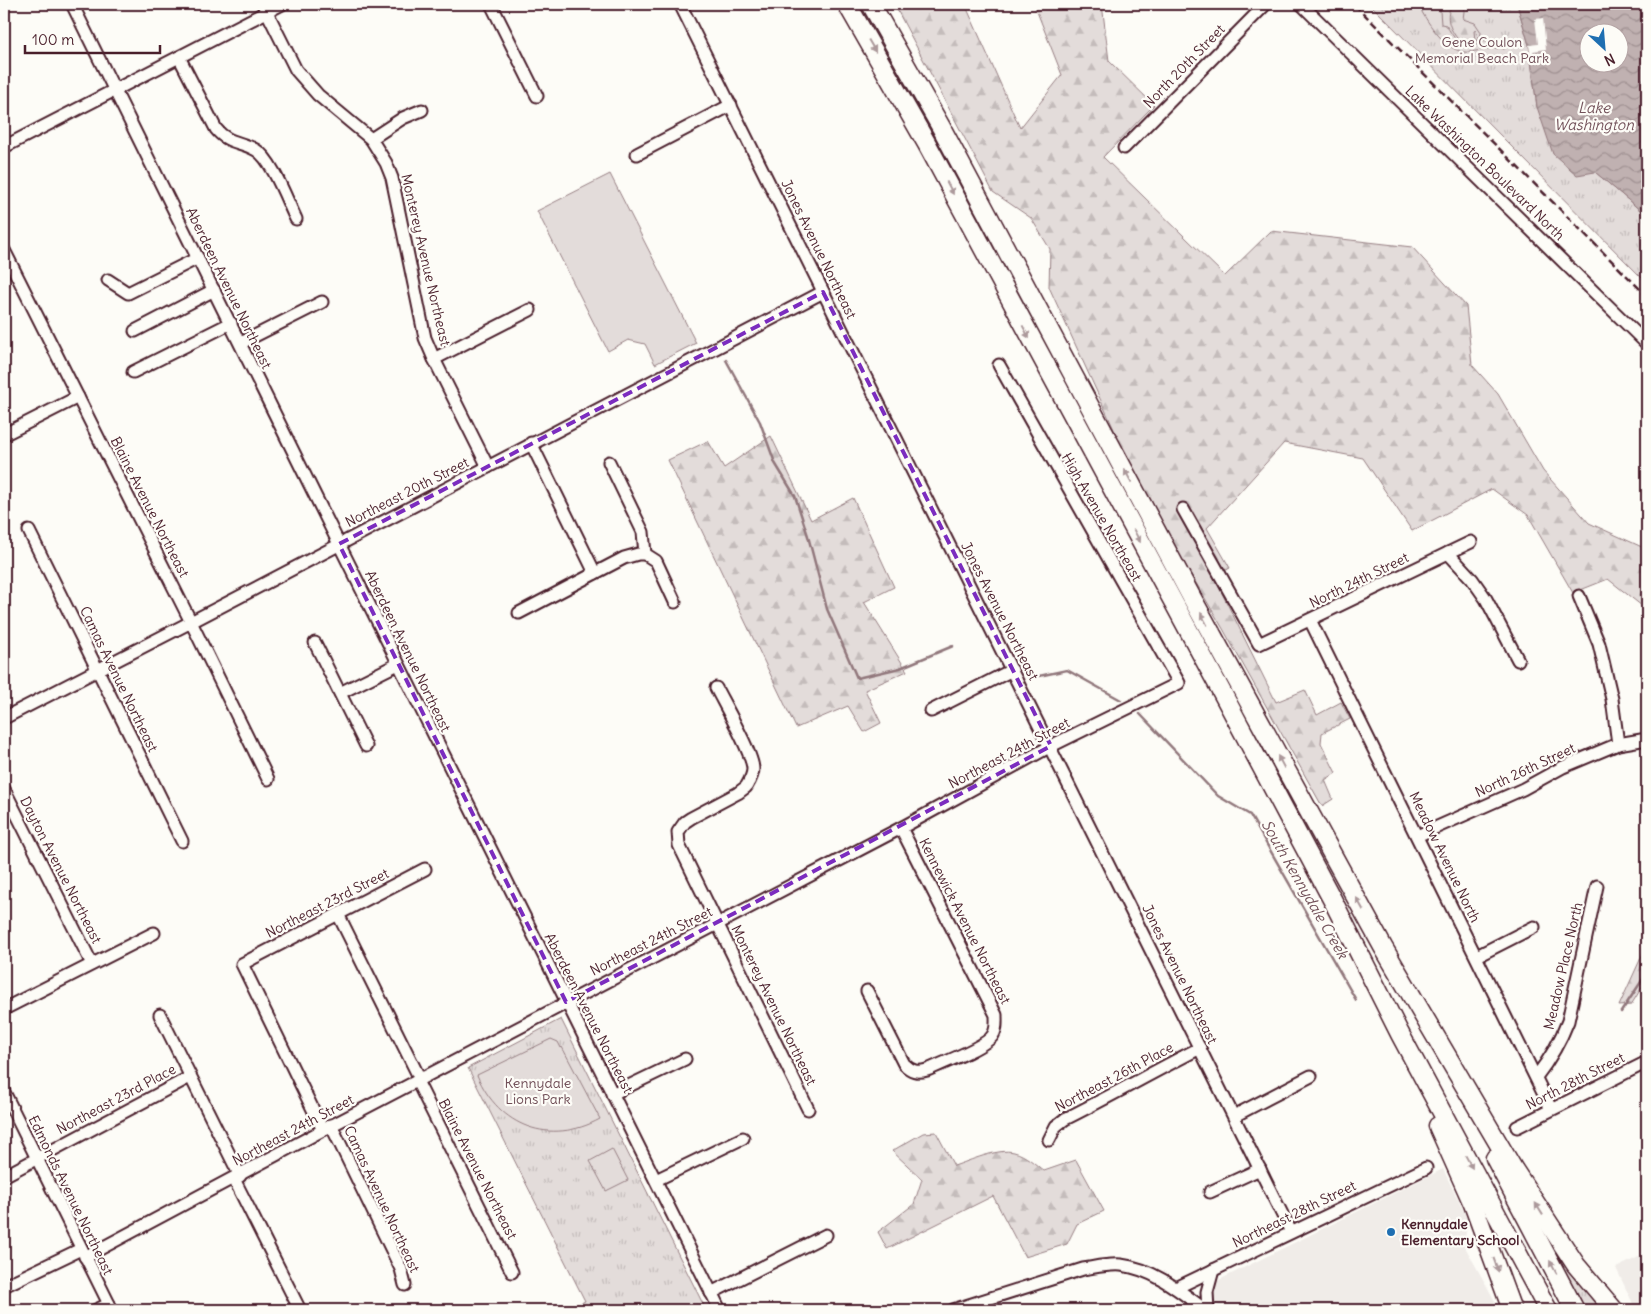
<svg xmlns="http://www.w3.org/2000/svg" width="1651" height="1314" font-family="Delius,sans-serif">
<defs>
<pattern id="grass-tufts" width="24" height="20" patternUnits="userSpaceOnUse" patternTransform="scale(1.25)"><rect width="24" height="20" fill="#e3dcda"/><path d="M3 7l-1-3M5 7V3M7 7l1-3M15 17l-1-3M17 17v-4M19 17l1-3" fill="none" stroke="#c4bcbb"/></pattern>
<pattern id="forest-firs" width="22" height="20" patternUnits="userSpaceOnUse" patternTransform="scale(1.25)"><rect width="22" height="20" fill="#e3dcda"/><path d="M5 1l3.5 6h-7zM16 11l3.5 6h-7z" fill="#c4bcbb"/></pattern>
<pattern id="water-waves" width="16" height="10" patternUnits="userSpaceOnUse" patternTransform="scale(1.25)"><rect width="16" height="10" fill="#c0b1b1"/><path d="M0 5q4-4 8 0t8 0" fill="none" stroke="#9e8f90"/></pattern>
</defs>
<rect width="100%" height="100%" fill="#fdfcf7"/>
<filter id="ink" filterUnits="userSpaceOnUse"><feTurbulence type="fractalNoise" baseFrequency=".02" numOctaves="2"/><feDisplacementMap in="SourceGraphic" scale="10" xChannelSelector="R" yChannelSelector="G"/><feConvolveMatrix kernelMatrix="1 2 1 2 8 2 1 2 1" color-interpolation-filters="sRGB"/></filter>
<g filter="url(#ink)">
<g fill="#f0ece8">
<path d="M1443,1169L1468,1220L1464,1245L1500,1310H1224L1216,1304L1212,1297L1214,1287L1217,1281Z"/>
<path d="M1647,1253V1310H1636L1616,1268Z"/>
</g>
<g fill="url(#grass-tufts)" stroke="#967e82">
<path d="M1370,4H1517L1529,45L1537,107L1595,172L1647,216V283Z"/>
<path d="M561,1019L706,1310H566L585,1301L468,1068Z"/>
<path d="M1552,1246L1559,1253L1600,1310H1586Z"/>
</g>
<g fill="url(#forest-firs)" stroke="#967e82">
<path d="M894,4H913L917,10L926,4H965L1020,128L1062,75L1034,4H1102L1109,61L1154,105L1103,157L1225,276L1271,231L1412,247L1466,306L1472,365L1498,394L1543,471L1589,523L1642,547L1647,552V610L1608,579L1573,593L1528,515L1492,489L1412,531L1363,458L1284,443L1207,528L1230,568L1214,577L1276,702L1305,690L1317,715L1341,702L1350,719L1322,733L1321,743L1336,773L1325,780L1333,799L1322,806L1222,627L1144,495L1049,287L1050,249L1031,218L993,192Z"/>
<path d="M1424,4H1444L1440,11L1441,24L1446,25C1453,36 1466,60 1478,38L1476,30L1474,31L1475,40L1468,44L1461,43C1451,32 1442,15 1454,4H1465L1463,19L1475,23L1481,32L1480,41L1489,40L1507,42L1505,49C1492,47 1483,50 1470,52C1450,55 1431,28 1422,12Z"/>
<path d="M771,436L811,520L853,498L894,587L864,602L907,671L865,690L881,723L864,732L848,706L796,728L668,460L708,441L724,468Z"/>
<path d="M1647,948V979L1631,1005L1619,1006L1645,949Z"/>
<path d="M936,1132L954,1166C969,1161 998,1148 1014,1152C1026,1155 1035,1164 1044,1171L1076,1160L1104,1211L1077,1224L1067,1244L1025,1257L993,1196L887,1249L878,1232L914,1204L922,1179L892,1151L923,1133Z"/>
</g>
<g fill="#e3dcda" stroke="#967e82">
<path d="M610,174L696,343L655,364L645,344L628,340L608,351L537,211Z"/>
<path d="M551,1039L558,1042L561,1048L562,1047L600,1119C550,1146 499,1127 477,1075Z"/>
<path d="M612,1149L628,1180L606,1191L590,1161Z"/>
</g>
<path fill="url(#water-waves)" stroke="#91777b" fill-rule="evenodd" d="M1517,4H1647V216L1595,172L1577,175L1553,154L1537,107L1529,45ZM1588,32H1618V62H1588Z"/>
<path fill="#fdfcf7" d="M1543,18L1546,49L1533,51L1534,60L1531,61L1529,45L1538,44L1535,19Z"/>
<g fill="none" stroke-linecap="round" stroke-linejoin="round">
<g stroke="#91777b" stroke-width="2.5">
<path d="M726,360L760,422L775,463L795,496L808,536L827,609L857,678L900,668L953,646"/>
<path d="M1039,676L1067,670L1121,700"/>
<path d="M1140,714L1218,796L1250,815L1356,1000"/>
<path d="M1621,1012L1647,973"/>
</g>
<g stroke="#4a1f2b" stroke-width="15">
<g id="minor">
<path d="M72,4L339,544L720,1310"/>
<path d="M263,4L296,70L318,95L371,139L386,163L392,178L425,338L434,359L488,467"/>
<path d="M491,4L537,96"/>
<path d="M680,4L1291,1232"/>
<path d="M1301,4L1647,344"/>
<path d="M179,57L216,129C228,144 240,141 256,150C272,159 287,201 296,219"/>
<path d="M371,139L403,118L422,110"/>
<path d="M4,147L282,4"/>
<path d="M1124,148L1266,4"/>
<path d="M637,154L731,105"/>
<path d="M4,250L191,622L268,779"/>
<path d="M108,280L128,293L198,258"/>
<path d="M135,331L214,290"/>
<path d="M241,343L322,302"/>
<path d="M434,359L530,310"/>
<path d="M133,372L231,323"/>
<path d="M7,433L78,397"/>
<path d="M531,443L595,573"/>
<path d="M609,462L643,532L645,554L656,561L675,602"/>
<path d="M1183,509L1259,644L1471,542"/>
<path d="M29,531L182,841"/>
<path d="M1448,553L1472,579L1486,599L1518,660"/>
<path d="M1579,596L1599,644L1612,699L1618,744"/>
<path d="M519,613L624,558L638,554H645"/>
<path d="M1310,620L1551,1109"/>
<path d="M315,643L366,746"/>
<path d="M716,688C724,704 753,754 753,769C753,776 749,782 746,787L738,793L691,818L685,822L678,832L679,845L808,1109"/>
<path d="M340,693L398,664"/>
<path d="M931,711L1012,670"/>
<path d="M4,718L191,622L823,292"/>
<path d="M4,789L92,964"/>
<path d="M1417,836L1523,789L1563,767L1618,744L1647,739"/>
<path d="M338,914L420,1079"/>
<path d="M1477,956L1534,927"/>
<path d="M867,991L904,1064C911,1071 917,1073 927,1070C941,1064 987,1046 993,1035C997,1029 996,1022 996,1015L901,828"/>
<path d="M4,1009L154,933"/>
<path d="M160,1015L240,1176"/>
<path d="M1536,1077C1550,1059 1560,1042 1568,1021L1597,886"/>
<path d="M417,1081L512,1272"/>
<path d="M4,1092L112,1310"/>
<path d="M612,1094L685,1059"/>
<path d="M1234,1116L1311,1076"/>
<path d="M331,1125L401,1269L405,1285"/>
<path d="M1517,1127L1647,1062"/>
<path d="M323,1130L242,964L425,869"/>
<path d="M1049,1140L1056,1126L1065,1119C1111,1096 1155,1071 1200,1048"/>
<path d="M4,1176L190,1077"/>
<path d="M234,1179L300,1310"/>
<path d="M656,1180L743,1138"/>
<path d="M1210,1192L1260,1169"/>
<path d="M85,1257L323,1130L901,828L1051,746L1179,683L999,365"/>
<path d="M4,1286L81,1249"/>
<path d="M1176,1288L1426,1168"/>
<path d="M711,1293L826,1235"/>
<path d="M96,1310L109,1304"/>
<path d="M953,1310L1083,1269C1096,1267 1108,1264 1121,1265C1154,1269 1180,1291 1205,1310"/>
<path d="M1208,1310L1207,1292L1213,1270"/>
</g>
</g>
<g stroke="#4a1f2b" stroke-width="21">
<g id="highway">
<path d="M847,4L927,144L1225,698L1333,901L1400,1034L1548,1310"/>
<path d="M871,4L941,127L1192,598L1383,947L1514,1170L1576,1265L1614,1310"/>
<path d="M1438,1126L1473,1204L1512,1310"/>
<path d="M1495,1158L1575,1310"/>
</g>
</g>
<use href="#minor" stroke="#fdfcf7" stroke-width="11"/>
<use href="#highway" stroke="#fdfcf7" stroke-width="18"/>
<path stroke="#4a1f2b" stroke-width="2.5" stroke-dasharray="8 4" stroke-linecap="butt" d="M1354,4L1647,296"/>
</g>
<defs><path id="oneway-solid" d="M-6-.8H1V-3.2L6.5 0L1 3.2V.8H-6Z" transform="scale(1.25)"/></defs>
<g fill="#ac999b">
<use href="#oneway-solid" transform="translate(872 46) rotate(60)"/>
<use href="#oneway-solid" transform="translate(950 188) rotate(62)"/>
<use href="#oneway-solid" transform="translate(1026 332) rotate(62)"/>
<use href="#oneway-solid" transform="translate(1128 476) rotate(-118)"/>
<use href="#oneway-solid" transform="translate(1137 536) rotate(62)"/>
<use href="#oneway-solid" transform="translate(1204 619) rotate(-118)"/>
<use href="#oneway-solid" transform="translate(1281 762) rotate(-118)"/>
<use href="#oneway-solid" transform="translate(1360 904) rotate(-119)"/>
<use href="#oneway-solid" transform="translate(1469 1162) rotate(62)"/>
<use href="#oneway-solid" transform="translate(1539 1209) rotate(-122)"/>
<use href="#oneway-solid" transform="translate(1496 1265) rotate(70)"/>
<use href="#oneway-solid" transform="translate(1553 1267) rotate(-118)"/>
</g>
</g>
<path fill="none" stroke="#7b2cbf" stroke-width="4" stroke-dasharray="10 6" stroke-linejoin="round" d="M823,292L1051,746L566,1002L339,544Z"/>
<circle fill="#1f6fb2" stroke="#fdfcf7" stroke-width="2" cx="1391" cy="1232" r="5"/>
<g text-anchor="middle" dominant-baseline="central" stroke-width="4.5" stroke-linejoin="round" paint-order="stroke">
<g font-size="14" fill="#704e57" stroke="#fdfcf7">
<text x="1482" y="42">Gene Coulon<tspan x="1482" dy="16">Memorial Beach Park</tspan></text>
<text x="538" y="1083">Kennydale<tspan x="538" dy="16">Lions Park</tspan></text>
</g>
<g font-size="14" fill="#4a1f2b" stroke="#fdfcf7">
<text transform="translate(1184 66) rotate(-46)">North 20th Street</text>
<text transform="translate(1485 163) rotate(44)">Lake Washington Boulevard North</text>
<text transform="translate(819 249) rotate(64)">Jones Avenue Northeast</text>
<text transform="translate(426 260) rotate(77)">Monterey Avenue Northeast</text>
<text transform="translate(229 288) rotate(64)">Aberdeen Avenue Northeast</text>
<text transform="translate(407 492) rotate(-27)">Northeast 20th Street</text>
<text transform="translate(150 507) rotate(63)">Blaine Avenue Northeast</text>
<text transform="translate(1102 517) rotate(60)">High Avenue Northeast</text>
<text transform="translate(1359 580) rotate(-26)">North 24th Street</text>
<text transform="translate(1000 611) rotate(63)">Jones Avenue Northeast</text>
<text transform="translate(408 651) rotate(64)">Aberdeen Avenue Northeast</text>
<text transform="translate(119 679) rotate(64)">Camas Avenue Northeast</text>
<text transform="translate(1009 753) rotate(-28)">Northeast 24th Street</text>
<text transform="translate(1525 770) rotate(-25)">North 26th Street</text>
<text transform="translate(1445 857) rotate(64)">Meadow Avenue North</text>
<text transform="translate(61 870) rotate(63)">Dayton Avenue Northeast</text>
<text transform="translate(327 903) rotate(-27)">Northeast 23rd Street</text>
<text transform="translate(965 921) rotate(63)">Kennewick Avenue Northeast</text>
<text transform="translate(651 941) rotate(-27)">Northeast 24th Street</text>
<text transform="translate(1563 966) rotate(-77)">Meadow Place North</text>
<text transform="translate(1180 974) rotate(64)">Jones Avenue Northeast</text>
<text transform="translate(774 1005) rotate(64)">Monterey Avenue Northeast</text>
<text transform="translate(589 1013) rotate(63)">Aberdeen Avenue Northeast</text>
<text transform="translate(1114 1077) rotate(-28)">Northeast 26th Place</text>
<text transform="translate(1575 1081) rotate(-27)">North 28th Street</text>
<text transform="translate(116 1099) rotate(-28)">Northeast 23rd Place</text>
<text transform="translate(293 1130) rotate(-28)">Northeast 24th Street</text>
<text transform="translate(478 1169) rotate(63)">Blaine Avenue Northeast</text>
<text transform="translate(71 1195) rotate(64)">Edmonds Avenue Northeast</text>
<text transform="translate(382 1199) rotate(65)">Camas Avenue Northeast</text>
<text transform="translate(1294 1214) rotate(-26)">Northeast 28th Street</text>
</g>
<g font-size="14" font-weight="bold" fill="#4a1f2b" stroke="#fdfcf7" text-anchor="start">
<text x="1401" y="1224">Kennydale<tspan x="1401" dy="16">Elementary School</tspan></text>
</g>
<g font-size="15" font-style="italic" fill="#73525a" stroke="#fdfcf7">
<text x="1594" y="107">Lake<tspan x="1594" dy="17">Washington</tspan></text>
<text transform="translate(1305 889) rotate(60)">South Kennydale Creek</text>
</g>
</g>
<rect width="1651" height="1314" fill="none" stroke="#fdfcf7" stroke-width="20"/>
<rect x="10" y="10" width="1631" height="1294" fill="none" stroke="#4a1f2b" stroke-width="2" filter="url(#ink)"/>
<g transform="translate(1604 48) rotate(154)"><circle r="24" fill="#fdfcf7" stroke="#b5a4a5"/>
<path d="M0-4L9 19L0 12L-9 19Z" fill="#1f6fb2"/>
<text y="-8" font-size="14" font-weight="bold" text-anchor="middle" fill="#4a1f2b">N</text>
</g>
<path d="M25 45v8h135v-8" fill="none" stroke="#4a1f2b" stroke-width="2.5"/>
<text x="32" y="45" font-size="15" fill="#4a1f2b" stroke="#fdfcf7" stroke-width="4" paint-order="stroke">100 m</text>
</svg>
